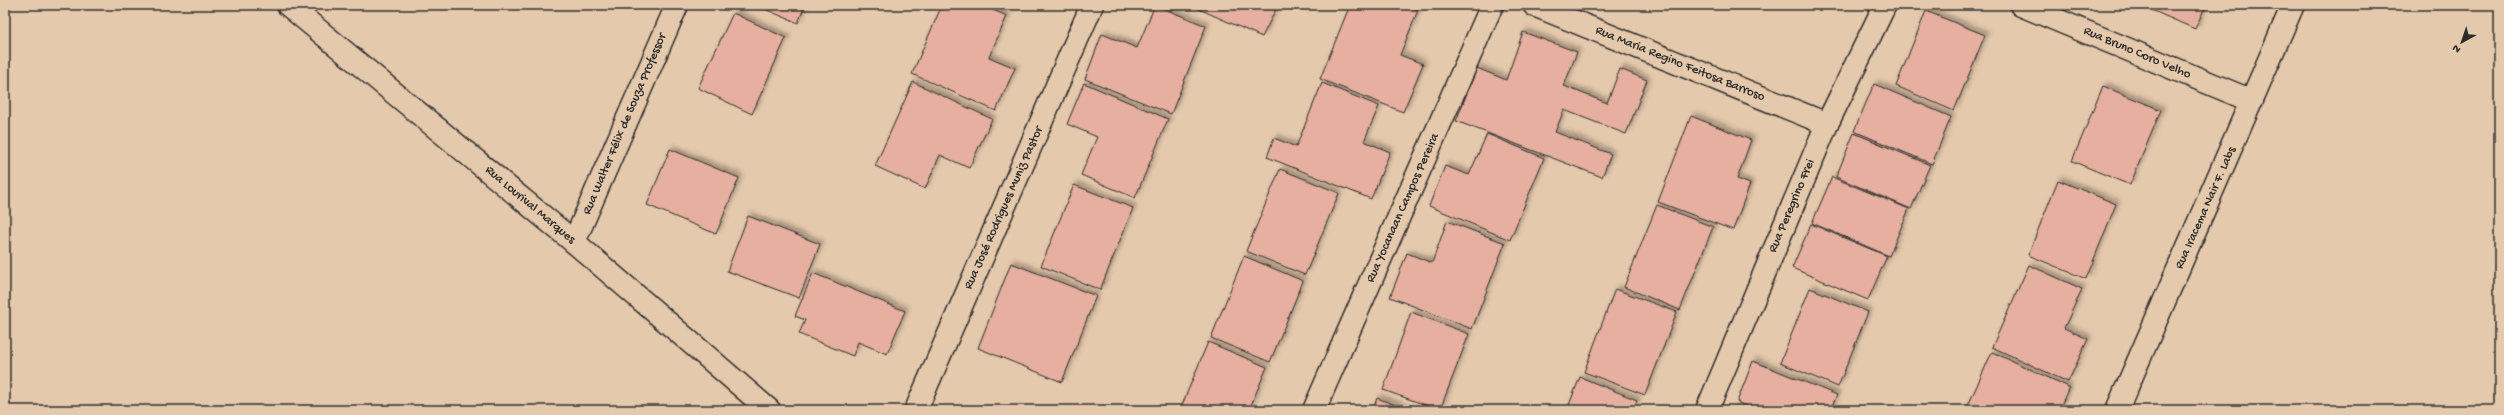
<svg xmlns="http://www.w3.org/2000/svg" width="2504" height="415" font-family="'Gochi Hand',sans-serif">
<defs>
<filter id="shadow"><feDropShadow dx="3.5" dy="-3.5" stdDeviation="2" flood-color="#0004"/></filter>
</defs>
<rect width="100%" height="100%" fill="#e5c9ac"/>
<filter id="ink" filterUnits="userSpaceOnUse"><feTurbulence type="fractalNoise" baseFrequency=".025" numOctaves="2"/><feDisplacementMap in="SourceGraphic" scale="8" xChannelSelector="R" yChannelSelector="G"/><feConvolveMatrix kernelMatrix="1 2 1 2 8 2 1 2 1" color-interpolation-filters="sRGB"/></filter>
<g filter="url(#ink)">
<g fill="#e6af9f" stroke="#2b2b2b" filter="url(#shadow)">
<path d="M755,5H805L798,23Z"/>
<path d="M942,5H981L1007,16L989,57L1015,68L996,111L912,74Z"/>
<path d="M1155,5L1206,26L1171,114L1085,79L1102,34L1137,48Z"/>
<path d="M1190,5H1278L1262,37Z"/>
<path d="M1350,5H1405L1418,10L1400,55L1423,64L1403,112L1320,79Z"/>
<path d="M2140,5H2206L2195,29Z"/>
<path d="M1926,11L1985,35L1954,111L1896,86Z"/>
<path d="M733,13L786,38L752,114L698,88Z"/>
<path d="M1523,32L1577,52L1564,86L1607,103L1620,69L1647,80L1626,134L1564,110L1555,132L1611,154L1602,177L1456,121L1477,68L1506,80Z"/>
<path d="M913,82L992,119L969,168L940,155L925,189L875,166Z"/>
<path d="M1084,83L1168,119L1135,198L1081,175L1097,137L1067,124Z"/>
<path d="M1322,83L1379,106L1364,141L1390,152L1371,199L1267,157L1274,138L1296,147Z"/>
<path d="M1874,84L1951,117L1932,164L1854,131Z"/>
<path d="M2103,86L2161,110L2130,185L2072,161Z"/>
<path d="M1691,116L1751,140L1737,179L1750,184L1733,230L1658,202Z"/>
<path d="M1854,133L1930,165L1911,209L1836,177Z"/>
<path d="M1487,134L1544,158L1510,240L1429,206L1445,166L1469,175Z"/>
<path d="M670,149L739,178L716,234L647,205Z"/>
<path d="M1280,169L1339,193L1305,275L1246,251Z"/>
<path d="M1832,177L1909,209L1889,256L1812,223Z"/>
<path d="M2058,180L2116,204L2086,279L2028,255Z"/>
<path d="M1074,185L1133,208L1100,290L1041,266Z"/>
<path d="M1657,205L1713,227L1680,310L1624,287Z"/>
<path d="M748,216L820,244L799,298L727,271Z"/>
<path d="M1447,221L1505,243L1472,329L1390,297L1407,253L1432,263Z"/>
<path d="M1811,224L1887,256L1868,300L1792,268Z"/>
<path d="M1244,256L1303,281L1270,362L1211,338Z"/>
<path d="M1011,263L1096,296L1062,382L978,348Z"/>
<path d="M2029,265L2082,289L2064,328L2088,339L2068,382L1992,347Z"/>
<path d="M813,273L905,311L887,354L858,342L853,356L799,334L805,320L795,316Z"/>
<path d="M1810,288L1868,312L1838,387L1780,363Z"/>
<path d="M1615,289L1677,312L1645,395L1584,372Z"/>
<path d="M1411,312L1469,334L1440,410L1383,390Z"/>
<path d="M1208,342L1267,367L1249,410H1180Z"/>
<path d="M1992,352L2069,387L2059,410H1966Z"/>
<path d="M1753,361L1837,395L1830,410H1755L1737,402Z"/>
<path d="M1580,377L1637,400L1633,410H1567Z"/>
<path d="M1377,398L1408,410H1373Z"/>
<path d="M1735,406L1746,410H1734Z"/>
</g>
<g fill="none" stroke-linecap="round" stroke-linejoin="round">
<g stroke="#2b2b2b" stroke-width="25">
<g id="minor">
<path d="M288,5L574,242L769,410"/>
<path d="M1534,5L1827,124"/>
<path d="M2021,5L2252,101"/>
<path d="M574,242L677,5"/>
<path d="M916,410L1092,5"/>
<path d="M1314,410L1492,5"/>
<path d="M1707,410L1827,124L1885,5"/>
<path d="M2117,410L2293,5"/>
</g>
</g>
<use href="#minor" stroke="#e5c9ac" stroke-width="22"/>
</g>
</g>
<g text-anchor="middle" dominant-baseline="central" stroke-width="3" stroke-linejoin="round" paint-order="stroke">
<g font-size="13" fill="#2b2b2b" stroke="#e5c9ac">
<text transform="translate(2137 53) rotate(23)">Rua Bruno Coro Velho</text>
<text transform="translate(1680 64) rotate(22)">Rua Maria Regino Feitosa Barroso</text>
<text transform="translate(625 124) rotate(-67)">Rua Walter Félix de Souza Professor</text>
<text transform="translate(530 205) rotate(40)">Rua Lourival Marques</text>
<text transform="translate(1792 206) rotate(-67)">Rua Peregrino Frei</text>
<text transform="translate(1004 208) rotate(-66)">Rua José Rodrigues Muniz Pastor</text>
<text transform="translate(1403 208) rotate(-66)">Rua Yocanaan Campos Pereira</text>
<text transform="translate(2206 208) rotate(-66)">Rua Iracema Nair F. Labs</text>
</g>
</g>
<rect width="2504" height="415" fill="none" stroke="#e5c9ac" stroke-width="20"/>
<rect x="10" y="10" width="2484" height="395" fill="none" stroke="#2b2b2b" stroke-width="1.5" filter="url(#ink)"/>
<g transform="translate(2462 42) rotate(220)" stroke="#e5c9ac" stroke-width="3" paint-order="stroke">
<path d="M0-3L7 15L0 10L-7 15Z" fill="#2b2b2b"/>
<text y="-6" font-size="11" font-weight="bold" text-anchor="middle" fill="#2b2b2b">N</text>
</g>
</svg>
